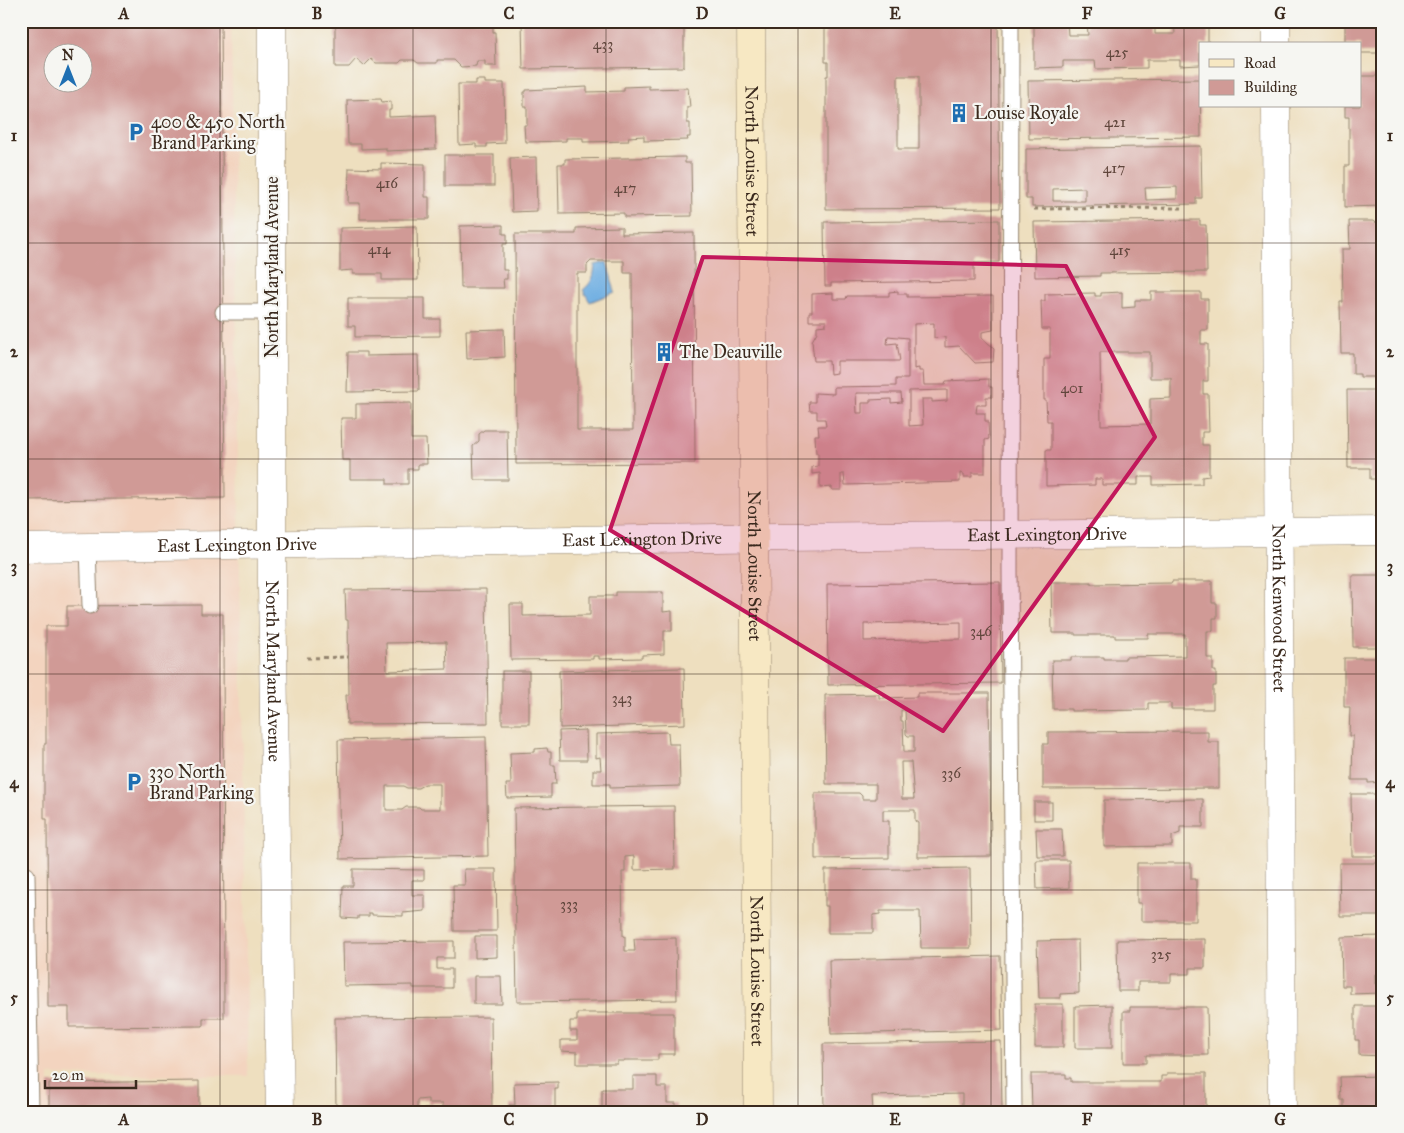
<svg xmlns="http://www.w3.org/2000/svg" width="1404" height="1133" font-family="'IM FELL Great Primer',serif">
<rect width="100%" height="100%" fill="#f6f6f2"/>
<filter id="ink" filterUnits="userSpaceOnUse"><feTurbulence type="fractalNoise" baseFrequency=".02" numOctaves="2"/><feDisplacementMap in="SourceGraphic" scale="10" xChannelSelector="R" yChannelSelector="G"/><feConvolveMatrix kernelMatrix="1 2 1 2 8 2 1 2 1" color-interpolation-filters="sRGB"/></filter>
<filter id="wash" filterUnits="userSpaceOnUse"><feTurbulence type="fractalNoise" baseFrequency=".0096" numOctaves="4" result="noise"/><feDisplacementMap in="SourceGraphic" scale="20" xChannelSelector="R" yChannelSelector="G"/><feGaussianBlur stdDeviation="1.12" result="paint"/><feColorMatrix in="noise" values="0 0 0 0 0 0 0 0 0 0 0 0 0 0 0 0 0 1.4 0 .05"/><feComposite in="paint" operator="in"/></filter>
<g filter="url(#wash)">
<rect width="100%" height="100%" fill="#eedfbf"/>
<path fill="#f3d4bf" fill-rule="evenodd" d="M21,21H231L248,1076L49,1075L48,1112H21ZM52,52H82V82H52Z"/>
<path fill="#6fafe2" stroke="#556c80" d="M607,262L615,292L590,302L583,290C592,283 594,276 595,265Z"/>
<g id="blocks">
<g fill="#d09a96" fill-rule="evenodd">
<path d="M21,21H221L225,498L21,500ZM52,52H82V82H52Z"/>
<path d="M337,21H493V32H495L496,66H485V61H477L476,66L461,67L454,60H437V63H418L414,60H402L399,63H376L371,59L364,66L356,59L349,67H335V29L339,24Z"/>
<path d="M522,21H684V67L523,69Z"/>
<path d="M825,21H998L1000,208L826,209V76H828V62H825ZM898,76H919V149H898Z"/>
<path d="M1034,21H1067L1068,35H1088L1087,21H1155V34H1175L1174,21H1208V44H1200V65L1180,66V60H1147V68L1096,69L1095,61H1063V67L1034,68Z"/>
<path d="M1345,21H1383V53H1360V44H1345Z"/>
<path d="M1360,76H1383V206L1345,207V166H1349V117H1345V106H1360Z"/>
<path d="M1200,79L1201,137L1029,139L1028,81Z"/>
<path d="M476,80H485V83H504L505,143L487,144V147H476V144L459,145L458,84H476Z"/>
<path d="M649,86V89L688,88L690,107H687V123H690V137H687L688,140L644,141V136L628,137L629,141L583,142V138H566V141L526,142V140H525L524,125H527V107H524V92H526V90L587,87V92L624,91V87Z"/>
<path d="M381,99L382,102L391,101V110H389V117L435,115L436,149L386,151V148L361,149V144H348L347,100Z"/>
<path d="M1201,146L1202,198H1196V204L1032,207V199H1026V149ZM1177,187V199L1146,200L1145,188ZM1085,188V201H1053V189Z"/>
<rect x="445" y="155" width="49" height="31"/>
<path d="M536,157L537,211L512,212L510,158Z"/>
<path d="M685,157V163H691L692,216L624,217V213L559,214L558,164H565V159Z"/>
<path d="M381,163L425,164V197H429V219H360V203H348L349,168L381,169Z"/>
<path d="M1383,216V296L1379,300L1383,304V375H1380V377H1360V374H1353V353H1341L1340,302H1343L1342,249H1350L1349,221H1373L1375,223Z"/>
<path d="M999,220V262L974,263V281L831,283V286H825L824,222Z"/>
<path d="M1200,220V225H1206L1207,272L1100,273V276L1035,277L1034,222Z"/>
<path d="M503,225V234H507V244H503V270H507V279H503L504,288H461L460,226Z"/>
<path d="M417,226L418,280H382V274H353V270L340,271V228Z"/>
<path d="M622,227V234L694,233L695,463L516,464L515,234H576V228ZM591,261H624V273H632L633,430H577V273H587V265Z"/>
<path d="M898,291V294H907V297L993,296V330L982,332V338L994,348L993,362L975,363L959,346L945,347V337L934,338V323L914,324V369L919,368V371H923L924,385H945L946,381L989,379V387H992V397H986V405H977L976,413H985V421H988L989,439L985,440V473H972V477H964V474L960,473V482L845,485L844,474H841V490H832V487L820,488V473L812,474V467L818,466V453H816L815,435H819L818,426H826L825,419H817V411H810L809,402H815V393L834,394V387L896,386V379H908V338L888,336L887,344L897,343L900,361H837V373L830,374L829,361H814L812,341L817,332V326L826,325V321H809V312H812V294L833,293V299H846L847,296H889V292ZM947,390V401L932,402V399H922L923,425L909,426V391ZM856,393H901L902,402L891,403V399L870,400V403H862V413H857Z"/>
<path d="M1122,292V308L1135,307V300H1151V292H1201V299H1208V330H1201V344H1208V381H1203V394H1208L1209,432H1202V445H1209V476L1202,477V484L1153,485V477H1138V485H1102V479H1095V485L1046,486V450H1051V421H1047L1046,400H1044V359H1050V329H1042L1041,301H1045V294L1095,293V296H1101V293ZM1100,352H1150V378H1171V398L1150,399V424L1101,425Z"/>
<path d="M348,298H425V319H440V336L355,337V326H348Z"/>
<path d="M504,329L505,357L467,359L466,330Z"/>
<path d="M348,352H366V356L418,355L419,391L347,392Z"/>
<path d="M1347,390H1383V479H1370V468H1348Z"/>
<path d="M411,403V439H426L427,464H418V469H408V484H387V479H350V460H342L341,418H356V404Z"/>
<path d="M484,430H507L508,480H474L473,446L479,441V434Z"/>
<path d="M1352,575H1383V647H1353Z"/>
<path d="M1172,581H1212V603H1217V618H1213V631H1207V658H1213V671H1216V686H1213V709H1171V703H1148V710L1071,711V709H1053L1052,660H1071V657H1104V659H1125V657L1185,656V634H1148V638H1115V635H1075V633H1052L1051,582H1091V584L1172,583Z"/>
<path d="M1000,582L1001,683L828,685L827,584ZM961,622V639L864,641V624Z"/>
<path d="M486,589L488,723L347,724L346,695H349L348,620H346L345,590ZM446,642L447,669L387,671L386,643Z"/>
<path d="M616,592H663V612L672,611V631H664V654L642,655V658L599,659V656H593V659L511,660L510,604H523V616L590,615V596H616Z"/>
<path d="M201,605V614H223L224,1018H203V1026L69,1027V1007H48L47,819H44V744H46V626H67V606Z"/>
<path d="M1344,658H1381L1383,660V782L1368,783V780H1352L1353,736H1349L1350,707H1344Z"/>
<path d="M684,668L685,724L560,728L559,671Z"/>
<rect x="502" y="671" width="27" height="53"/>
<path d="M917,693H989L991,856L918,857V823L915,821V810H883V821H889V858L815,859V793H859L862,796V799H876V784H826L825,695L879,694V698L917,697ZM901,710H905L906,734L908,736H914V752H904L903,721H901ZM901,762H911L914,799H902Z"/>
<path d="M586,730L587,760H560L559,731Z"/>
<path d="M1208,731V742H1219V788L1043,789V744H1048V732Z"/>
<path d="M668,732L669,744H679L680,786L610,788V784H593V770H601L600,757L596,758V734Z"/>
<path d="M486,737L488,856L340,859L338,740ZM425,784H440V809H421L419,807H406L402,810H386V786H403L407,788H418Z"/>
<path d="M547,748L548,752H551V765H555L556,784H551V797L507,798L506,784H511L510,753L535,752V749Z"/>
<path d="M1351,794H1383V856H1352Z"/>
<path d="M1203,799V827H1180V833L1172,836V846L1104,847V800Z"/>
<rect x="1034" y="802" width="18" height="18"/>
<path d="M674,806L675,869L634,870V856L625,857V872H622L623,936H625V951H635L634,939L676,938L677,1000L517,1002L514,808Z"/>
<path d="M1036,829H1062L1063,856H1037Z"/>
<path d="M1036,860H1069V888L1037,889Z"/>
<path d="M1137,863H1191V879H1196V921H1141V903H1137Z"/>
<path d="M1339,863H1383V916H1340Z"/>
<path d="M970,868L971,948H921L920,911H880V914L873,915V933H828V906H825V870Z"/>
<path d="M353,869L424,870V880H412V895H425V911L403,913V916L372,915V913H369V916H358V919L342,918L343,886H353Z"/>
<path d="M464,869H496L497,931H454L453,885H465Z"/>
<path d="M475,936H497V957L475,958Z"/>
<path d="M1383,936V974H1375V984H1383V993L1350,994V986H1342L1341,937Z"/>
<path d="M1205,939V968H1190V974H1171V982H1138V991H1118L1117,940Z"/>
<path d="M1078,940L1079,993L1060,994V998H1039L1037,941Z"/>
<path d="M454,941V958H437V969H452V988H413V985L344,986L343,942Z"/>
<path d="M1000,956L1002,1030L831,1034L829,960Z"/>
<path d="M474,976H501L502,1004H474Z"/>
<path d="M1376,1003H1383V1056L1359,1055V1040H1355V1006H1376Z"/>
<rect x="1035" y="1004" width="28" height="43"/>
<path d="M1112,1005V1048H1075V1006Z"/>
<path d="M1130,1007H1207L1208,1055H1146V1063H1123V1011H1130Z"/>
<path d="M577,1013H674V1054H658V1060H624V1061H617V1064H577V1052L561,1051V1040H577V1031H570V1021H577Z"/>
<path d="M491,1017L492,1112L443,1111V1103H428V1099L417,1100V1109H431V1112H336L335,1018Z"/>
<path d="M1001,1041L1002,1112H962V1094L872,1096L873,1112H824L823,1044Z"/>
<path d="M1167,1073H1206V1112H1032L1031,1074H1066V1078H1071V1082H1161V1076H1167Z"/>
<path d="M633,1076H657V1087H667V1103H676V1112H602V1089H633Z"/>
<path d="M1383,1076V1112H1341V1107H1344V1100H1341L1340,1077Z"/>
<path d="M199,1081V1112H49V1083Z"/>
<path d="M558,1082V1089H555V1112H509V1105H515L514,1083Z"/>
</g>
</g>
</g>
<g filter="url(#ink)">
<use href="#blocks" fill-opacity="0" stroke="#94846e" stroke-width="1"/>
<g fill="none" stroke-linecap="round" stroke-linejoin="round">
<g stroke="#94846e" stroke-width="17">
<g id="lane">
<path d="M1011,21L1010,570L1014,1112"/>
<path d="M223,312H272"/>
<path d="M88,548L90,606"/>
<path d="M27,875L31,1112"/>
</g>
</g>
<g stroke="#94846e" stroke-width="29">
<g id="street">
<path id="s1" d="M272,21V583L280,1112"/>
<path d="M1276,21V44"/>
<path id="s2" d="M1276,106L1282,1112"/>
<path id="s3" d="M21,548L782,537L1383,531"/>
</g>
</g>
<g stroke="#94846e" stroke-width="29">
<g id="secondary">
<path id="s4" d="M751,21L758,1112"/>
</g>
</g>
<g stroke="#94846e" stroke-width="3" stroke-dasharray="4 4" stroke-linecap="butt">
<path d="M1034,209L1183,208"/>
<path d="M307,658L348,657"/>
</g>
<use href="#lane" stroke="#fff" stroke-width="15"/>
<use href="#street" stroke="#fff" stroke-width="28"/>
<use href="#secondary" stroke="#f7e8c3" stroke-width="28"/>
</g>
</g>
<path fill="#c2185b" fill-opacity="0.2" stroke="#c2185b" stroke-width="4" stroke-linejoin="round" d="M703,257L1066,266L1155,437L943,731L610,530Z"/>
<path fill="none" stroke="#3b2a1e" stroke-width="1" stroke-opacity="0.55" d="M220,21V1112M413,21V1112M606,21V1112M798,21V1112M991,21V1112M1184,21V1112M21,243H1383M21,459H1383M21,674H1383M21,890H1383"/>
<defs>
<g id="building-bare" transform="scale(1.5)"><path d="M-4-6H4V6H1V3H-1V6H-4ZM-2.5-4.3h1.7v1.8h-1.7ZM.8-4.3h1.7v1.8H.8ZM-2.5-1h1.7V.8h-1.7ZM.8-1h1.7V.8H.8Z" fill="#1f6fb2" stroke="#f6f6f2" stroke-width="2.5" paint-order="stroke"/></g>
<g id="parking-bare" transform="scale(1.5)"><path d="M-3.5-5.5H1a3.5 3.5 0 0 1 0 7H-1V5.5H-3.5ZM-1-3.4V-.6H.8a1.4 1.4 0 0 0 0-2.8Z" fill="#1f6fb2" stroke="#f6f6f2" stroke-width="2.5" paint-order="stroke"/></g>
</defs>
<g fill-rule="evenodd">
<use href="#building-bare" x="959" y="113"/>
<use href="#parking-bare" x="136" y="132"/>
<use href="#building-bare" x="664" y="352"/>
<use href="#parking-bare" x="134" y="782"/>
</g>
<g text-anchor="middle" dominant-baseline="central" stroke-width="4.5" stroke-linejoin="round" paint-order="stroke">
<g font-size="15" fill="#60463c">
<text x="603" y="44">433</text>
<text x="1117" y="52">425</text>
<text x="1115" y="122">421</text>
<text x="1114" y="168">417</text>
<text x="387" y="183">416</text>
<text x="625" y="188">417</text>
<text x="379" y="249">414</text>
<text x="1120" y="250">415</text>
<text x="1072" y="388">401</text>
<text x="981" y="631">346</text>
<text x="622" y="698">343</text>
<text x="951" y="773">336</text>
<text x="569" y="904">333</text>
<text x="1161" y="954">325</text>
</g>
<g font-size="18" fill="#3b2a1e" stroke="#f6f6f2" text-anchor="start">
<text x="974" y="113">Louise Royale</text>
<text x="151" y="122">400 &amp; 450 North<tspan x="151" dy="21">Brand Parking</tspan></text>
<text x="679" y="352">The Deauville</text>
<text x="149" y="772">330 North<tspan x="149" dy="21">Brand Parking</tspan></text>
</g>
<g font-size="18" fill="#3b2a1e" stroke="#f6f6f2">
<text stroke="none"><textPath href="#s4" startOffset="140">North Louise Street</textPath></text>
<text transform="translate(272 267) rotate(-90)">North Maryland Avenue</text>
<text stroke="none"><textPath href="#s3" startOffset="1026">East Lexington Drive</textPath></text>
<text stroke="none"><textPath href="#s3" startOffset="621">East Lexington Drive</textPath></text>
<text stroke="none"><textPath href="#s3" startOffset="216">East Lexington Drive</textPath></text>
<text stroke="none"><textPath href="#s4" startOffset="545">North Louise Street</textPath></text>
<text stroke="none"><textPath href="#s2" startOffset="502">North Kenwood Street</textPath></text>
<text stroke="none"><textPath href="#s1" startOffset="650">North Maryland Avenue</textPath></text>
<text stroke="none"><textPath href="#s4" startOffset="950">North Louise Street</textPath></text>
</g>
</g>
<rect width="1404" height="1133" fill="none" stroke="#f6f6f2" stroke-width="55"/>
<rect x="1199" y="42" width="162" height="65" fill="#f6f6f2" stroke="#aba49d"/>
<rect x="1209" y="59" width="25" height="8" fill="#f7e8c3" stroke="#aba49d"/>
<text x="1244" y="68" font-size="15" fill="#3b2a1e">Road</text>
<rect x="1209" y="80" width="25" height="15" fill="#d09a96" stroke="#aba49d"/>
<text x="1244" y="92" font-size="15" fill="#3b2a1e">Building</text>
<g transform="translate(68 68)"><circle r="24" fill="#f6f6f2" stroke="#aba49d"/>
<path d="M0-4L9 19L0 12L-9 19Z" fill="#1f6fb2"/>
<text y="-8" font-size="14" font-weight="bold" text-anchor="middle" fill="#3b2a1e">N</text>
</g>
<path d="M45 1080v8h91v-8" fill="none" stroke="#3b2a1e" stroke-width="2.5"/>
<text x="52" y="1080" font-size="15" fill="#3b2a1e" stroke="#f6f6f2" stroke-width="4" paint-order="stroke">20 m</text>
<rect x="28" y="28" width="1348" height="1078" fill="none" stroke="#3b2a1e" stroke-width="2"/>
<g font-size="16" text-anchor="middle" font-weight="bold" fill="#3b2a1e">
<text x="124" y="19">A</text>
<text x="317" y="19">B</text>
<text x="509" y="19">C</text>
<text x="702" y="19">D</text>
<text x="895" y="19">E</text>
<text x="1087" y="19">F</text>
<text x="1280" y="19">G</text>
<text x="14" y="141">1</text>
<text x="1390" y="141">1</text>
<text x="14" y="357">2</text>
<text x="1390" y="357">2</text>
<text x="14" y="572">3</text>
<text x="1390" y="572">3</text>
<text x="14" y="788">4</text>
<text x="1390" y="788">4</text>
<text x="14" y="1003">5</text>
<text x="1390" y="1003">5</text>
<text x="124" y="1125">A</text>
<text x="317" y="1125">B</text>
<text x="509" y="1125">C</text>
<text x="702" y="1125">D</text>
<text x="895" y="1125">E</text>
<text x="1087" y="1125">F</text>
<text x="1280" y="1125">G</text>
</g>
</svg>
